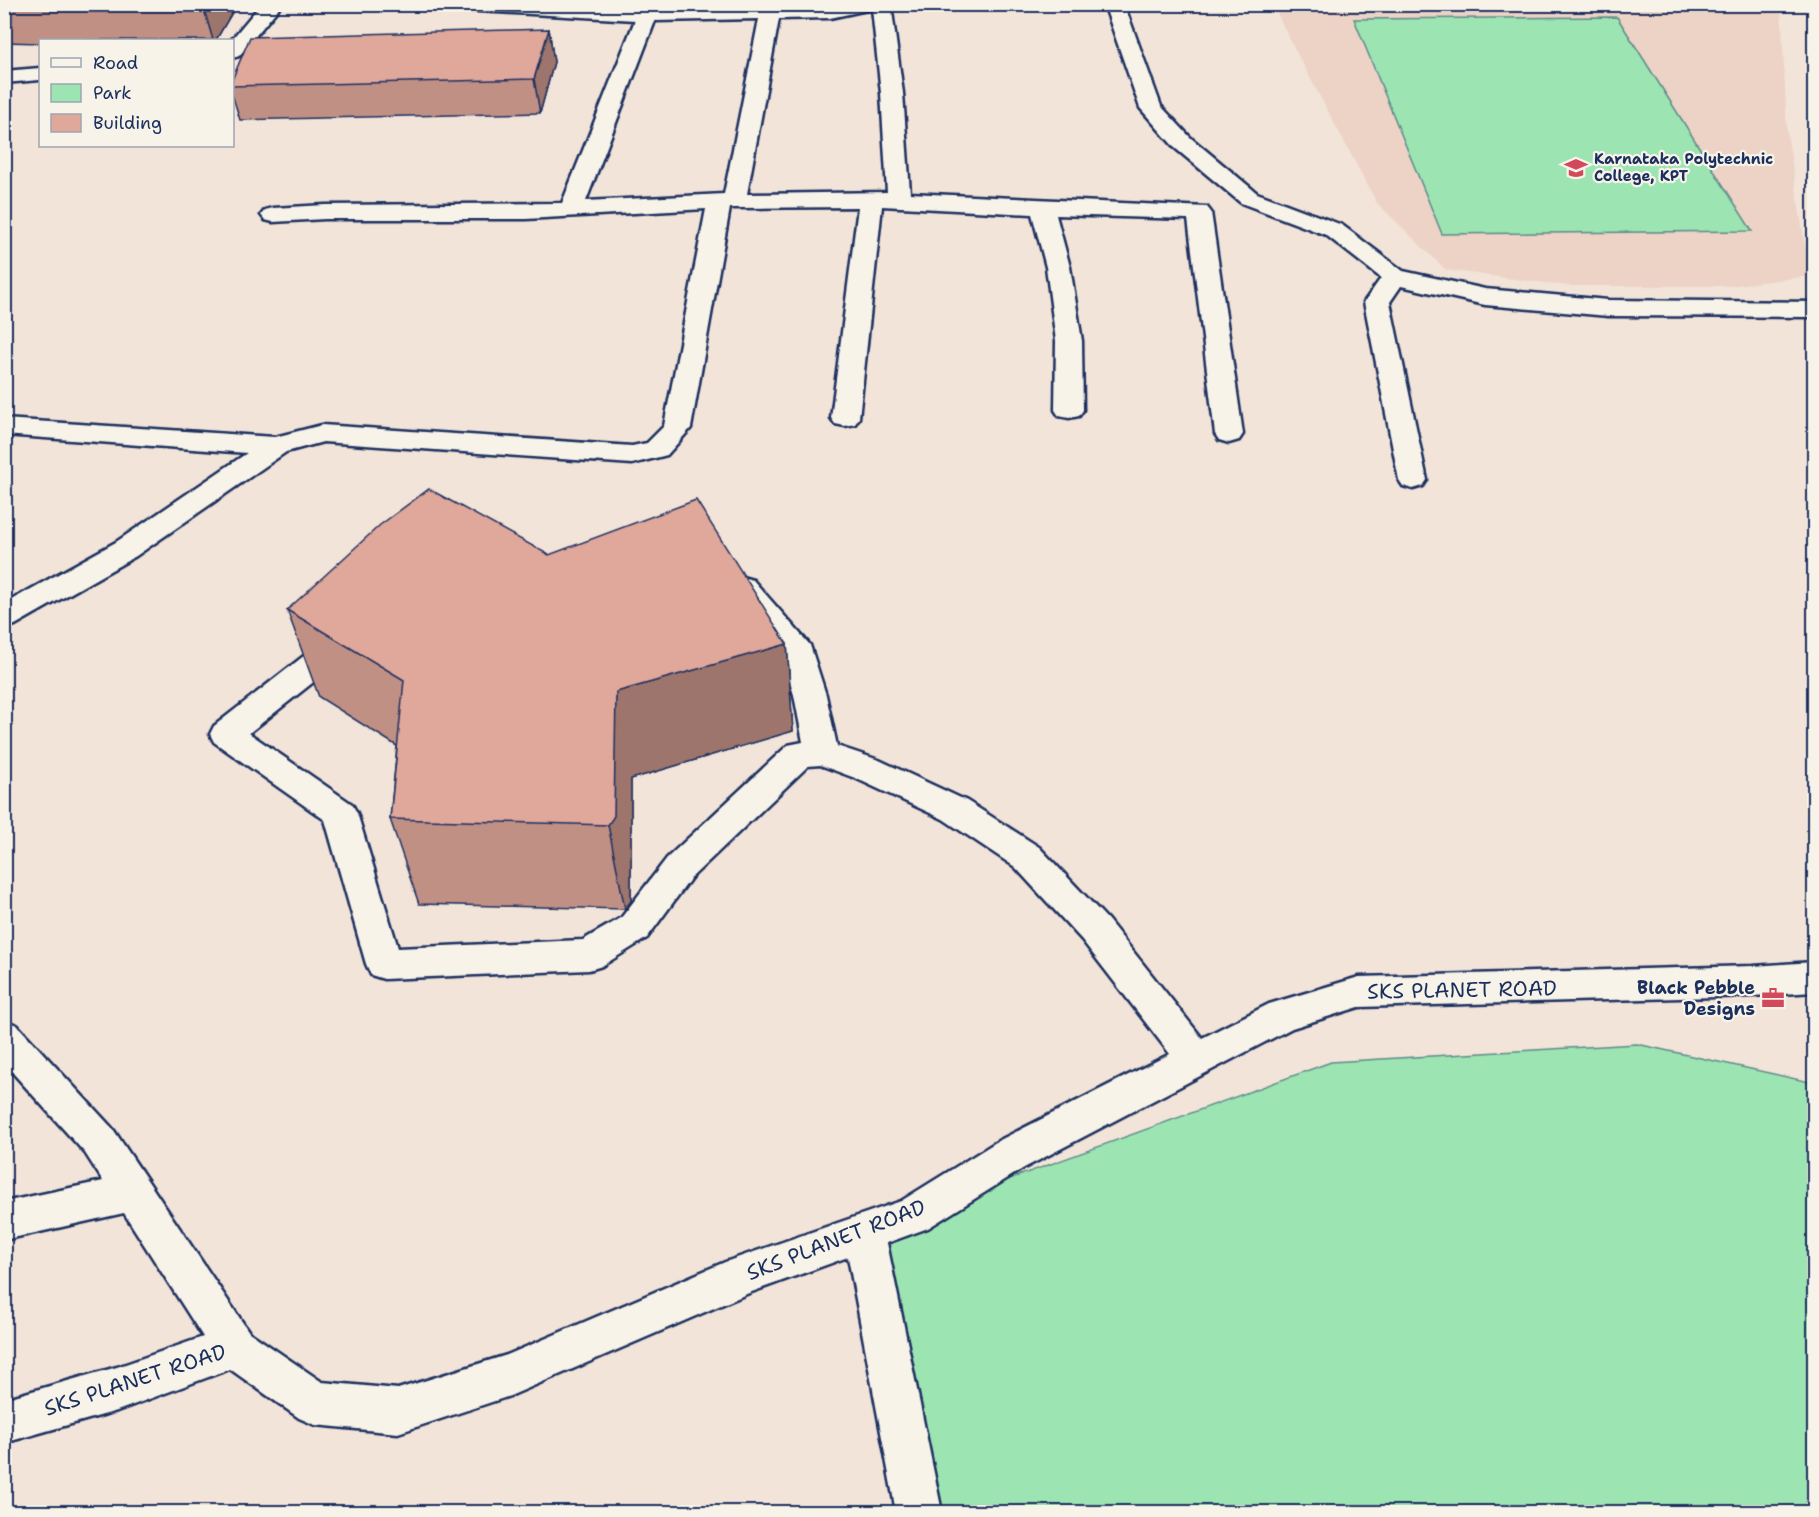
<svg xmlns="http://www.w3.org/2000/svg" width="1819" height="1517" font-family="'Shantell Sans',sans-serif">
<rect width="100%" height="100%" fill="#f2e4d9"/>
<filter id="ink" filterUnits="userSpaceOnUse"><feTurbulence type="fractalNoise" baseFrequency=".0167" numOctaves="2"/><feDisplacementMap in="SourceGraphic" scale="12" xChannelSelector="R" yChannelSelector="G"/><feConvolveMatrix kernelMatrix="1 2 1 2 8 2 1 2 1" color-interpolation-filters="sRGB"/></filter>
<g filter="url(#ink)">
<path fill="#edd2c6" d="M1273,5H1781L1787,133L1810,276L1728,286H1568L1446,270L1377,203L1292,44Z"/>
<g fill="#9de4b3" stroke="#5c8a88" stroke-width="1.5">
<path d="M1617,17L1752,231L1442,234L1354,19Z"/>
<path d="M1637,1044L1814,1083V1512H910L864,1232L1331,1062Z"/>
</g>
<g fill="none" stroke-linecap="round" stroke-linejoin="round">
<g stroke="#1b2f5e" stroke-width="5">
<g id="street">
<path d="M261,4H282L239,56L232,58V40H231Z"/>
<path d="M452,4H573L647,9L891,4L903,93L910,193L1207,207L1211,212L1243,434L1239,440L1229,443L1219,440L1215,434L1188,219L1056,215L1070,267L1082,341L1083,410L1079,416L1069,418L1059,416L1055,410L1056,341L1046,267L1032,214L882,206L859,418L855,424L845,426L835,424L831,418L858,207L730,208L691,428L667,455L632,464L323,442L286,452L136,556L15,625L4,628V604L116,542L247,453L4,435V419L275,437L322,425L632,446L647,443L664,426L706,209L526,219H325L273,222L265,220L261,215L265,210L273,208L325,205L562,203L635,20L462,10L455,8ZM872,9L881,93L887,192L747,194L779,19L830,18ZM759,19L724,194L586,201L655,21Z"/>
<path d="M1104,4H1124L1161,106L1191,138L1257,193L1342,225L1403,271L1485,289L1608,300L1814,302V317L1608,316L1485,305L1401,286L1390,302L1427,480L1423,486L1413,489L1403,486L1399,480L1364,302L1381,278L1326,235L1241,203L1175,148L1140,108Z"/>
<path d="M40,68V80L4,83V71Z"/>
<path d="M742,577L753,580L810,645L826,695L837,746L879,760L967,801L1039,847L1108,920L1202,1038L1269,1004L1359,977L1753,966L1814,962V992L1753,996L1359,1007L1292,1028L1024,1168L928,1228L887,1243L942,1512H896L848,1257L749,1293L510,1396L398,1433L315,1425L299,1418L230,1369L117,1411L4,1443V1399L117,1367L203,1337L124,1213L4,1240V1202L103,1181L85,1153L4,1063V1020L17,1025L113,1129L249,1332L322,1382L398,1389L507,1355L725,1262L901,1201L996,1142L1170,1054L1082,940L1015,867L943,819L855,778L820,765L808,766L691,878L647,938L602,966L589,970L384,979L371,975L366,964L325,820L214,742L210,734L214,726L332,634L343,631L354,634L359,642L354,650L249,733L352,804L357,813L398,948L583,940L621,918L667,858L788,745L803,742L794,695L780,649L727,587L731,580Z"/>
</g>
</g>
<use href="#street" fill="#f7f3e8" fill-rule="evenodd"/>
</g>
<g fill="#c19085" stroke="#1b2f5e" stroke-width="1.5">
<path d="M4,4H237L216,40H40V43L4,42Z"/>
<path d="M549,29L554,62L540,113L240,120L232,94V80Z"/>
<path d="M549,555L787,644L793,731L631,779V901L625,909L419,904L390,819L397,746L319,697L287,610Z"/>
</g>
<g fill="#9d756c" stroke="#1b2f5e" stroke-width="1.5">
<path d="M204,4H237L216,40H213L203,6Z"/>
<path d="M549,29L554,62L540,113L534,79Z"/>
<path d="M787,644L793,731L631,779V901L625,909L608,825L616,692Z"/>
</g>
<g fill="#e0a79b" stroke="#1b2f5e" stroke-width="1.5">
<path d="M4,4H204L203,6L4,5Z"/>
<path d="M549,29L534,79L232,86V80L250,37Z"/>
<path d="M429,489L549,555L696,500L787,644L616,692L614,816L608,825L390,819L404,680L287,610L380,525Z"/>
</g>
</g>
<defs>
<g id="university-bare" transform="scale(1.8)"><path d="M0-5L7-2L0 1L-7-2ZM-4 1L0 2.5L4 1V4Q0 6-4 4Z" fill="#d1495b" stroke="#f7f3e8" stroke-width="2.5" paint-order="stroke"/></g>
<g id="office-bare" transform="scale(1.8)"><path d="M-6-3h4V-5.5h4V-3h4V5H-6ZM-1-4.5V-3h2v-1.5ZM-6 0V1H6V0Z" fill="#d1495b" stroke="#f7f3e8" stroke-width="2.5" paint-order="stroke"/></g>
</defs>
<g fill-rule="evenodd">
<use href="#university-bare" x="1576" y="168"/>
<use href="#office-bare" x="1773" y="998"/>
</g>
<g text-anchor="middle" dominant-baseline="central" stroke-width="4.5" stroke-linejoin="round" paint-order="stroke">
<g font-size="15" font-weight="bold" fill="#1b2f5e" stroke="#f7f3e8" text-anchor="start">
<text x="1594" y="159">Karnataka Polytechnic<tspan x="1594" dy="17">College, KPT</tspan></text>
</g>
<g font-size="18" font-weight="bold" fill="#1b2f5e" stroke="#f7f3e8" text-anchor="end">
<text x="1755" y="988">Black Pebble<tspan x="1755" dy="21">Designs</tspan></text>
</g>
<g font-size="21" fill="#1b2f5e" stroke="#f7f3e8">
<text transform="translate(1462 990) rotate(-1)">SKS PLANET ROAD</text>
<text transform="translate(836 1240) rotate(-21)">SKS PLANET ROAD</text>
<text transform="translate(135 1380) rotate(-18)">SKS PLANET ROAD</text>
</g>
</g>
<rect width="1819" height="1517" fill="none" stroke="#f7f3e8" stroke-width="24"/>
<rect x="12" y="12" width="1795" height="1493" fill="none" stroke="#1b2f5e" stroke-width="2" filter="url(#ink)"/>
<rect x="39" y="39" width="195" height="108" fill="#f7f3e8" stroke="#9fa5b1" stroke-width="1.5"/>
<rect x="51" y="58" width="30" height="9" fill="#f7f3e8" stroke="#9fa5b1" stroke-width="1.5"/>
<text x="93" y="69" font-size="18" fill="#1b2f5e">Road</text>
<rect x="51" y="84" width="30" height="18" fill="#9de4b3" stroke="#9fa5b1" stroke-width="1.5"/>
<text x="93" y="99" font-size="18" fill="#1b2f5e">Park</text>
<rect x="51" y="114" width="30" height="18" fill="#e0a79b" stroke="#9fa5b1" stroke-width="1.5"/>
<text x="93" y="129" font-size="18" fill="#1b2f5e">Building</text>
</svg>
